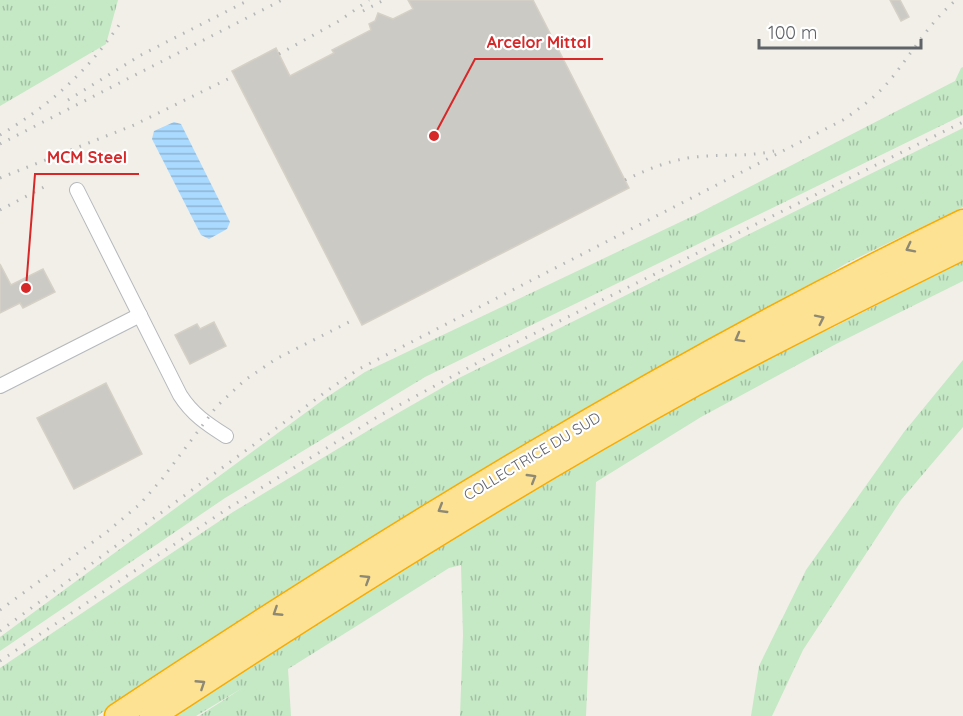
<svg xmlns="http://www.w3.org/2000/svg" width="963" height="716" font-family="Quicksand,sans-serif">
<defs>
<pattern id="grass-tufts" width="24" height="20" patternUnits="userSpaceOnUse" patternTransform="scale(1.5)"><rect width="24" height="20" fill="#c5e8c5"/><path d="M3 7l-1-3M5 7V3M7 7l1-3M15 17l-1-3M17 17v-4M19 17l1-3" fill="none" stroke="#a3c0a4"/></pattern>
<pattern id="water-rules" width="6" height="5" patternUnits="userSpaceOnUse" patternTransform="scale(1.5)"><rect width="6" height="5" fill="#aadaff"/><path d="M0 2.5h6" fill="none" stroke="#8eb4d2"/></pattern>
</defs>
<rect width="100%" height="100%" fill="#f1efe8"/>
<g fill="url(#grass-tufts)">
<path d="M0,0H118L106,44L0,106Z"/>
<path d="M963,67V115L425,377L225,498L0,651V637L327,397L365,372L695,215L955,81L961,68Z"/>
<path d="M963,128V207L847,263L179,661L97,716H0V668L233,512L379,424L459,378Z"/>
<path d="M963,261V281L836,344L701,417L596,482L586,716H460L463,635L461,565L449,568L288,669L291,716H199L244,687L196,716H172L383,581L555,477L774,352L834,327Z"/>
<path d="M963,360V427L901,500L803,650L772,716H751L759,666L806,570L904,432Z"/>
</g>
<path fill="url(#water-rules)" d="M174,122L181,124L230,222L227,229L209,239L201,235L152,139L154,131Z"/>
<g fill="#cccac5" stroke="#d6d1c6" stroke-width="1.5">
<path d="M408,0H533L629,188L362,325L232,71L276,48L290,76L334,53L332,50L371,30L369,24L375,21L378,13L393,19L413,9Z"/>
<path d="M890,0H900L909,17L901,21Z"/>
<path d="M0,264L11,285L43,269L55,292L23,308L20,303L0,313Z"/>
<path d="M214,322L226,346L190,364L175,335L197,324L200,329Z"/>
<path d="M106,383L142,454L74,489L37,418Z"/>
</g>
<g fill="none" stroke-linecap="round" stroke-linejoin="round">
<g stroke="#b5b8bc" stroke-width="16">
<g id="minor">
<path d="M77,190L180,395C192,414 207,424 226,436"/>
<path d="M0,386L140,315"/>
</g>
</g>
<g stroke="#f9ab00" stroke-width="27">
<g id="motorway">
<path d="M117,716C389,536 669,364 963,222"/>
<path d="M152,716C329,600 509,486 694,384C783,336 873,292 963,247"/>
</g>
</g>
<use href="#minor" stroke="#fff" stroke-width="14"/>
<use href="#motorway" stroke="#fde293" stroke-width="24"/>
<g stroke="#b6b7b8" stroke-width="3" stroke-dasharray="1.5 8" stroke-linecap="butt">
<path d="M363,11L384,0"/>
<path d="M279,54L339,21L369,0"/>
<path d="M68,100L141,55L249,0"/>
<path d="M0,135C50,105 86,73 119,25"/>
<path d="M0,144L282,0"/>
<path d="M0,178L134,125L234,76"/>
<path d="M625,180C648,169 670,160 695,157C722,154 748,157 774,151"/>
<path d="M0,210L46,186"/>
<path d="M0,610L108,531L140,504L162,479L217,406L245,380L276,359L355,319"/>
<path d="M0,631L331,388L359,369L843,120C860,108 877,96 890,80C913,52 928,24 956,0"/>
<path d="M0,661L230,507L379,416L505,348L963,122"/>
</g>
</g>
<defs><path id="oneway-chevron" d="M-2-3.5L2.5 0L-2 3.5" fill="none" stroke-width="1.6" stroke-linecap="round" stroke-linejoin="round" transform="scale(1.5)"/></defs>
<g stroke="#8e8975">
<use href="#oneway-chevron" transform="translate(910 248) rotate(153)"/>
<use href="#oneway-chevron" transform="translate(820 319) rotate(-26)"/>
<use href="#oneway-chevron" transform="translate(739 338) rotate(151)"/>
<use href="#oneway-chevron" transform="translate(532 478) rotate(-31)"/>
<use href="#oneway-chevron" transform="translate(442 509) rotate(149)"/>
<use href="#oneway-chevron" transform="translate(366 579) rotate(-32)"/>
<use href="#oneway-chevron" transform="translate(277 612) rotate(147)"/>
<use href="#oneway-chevron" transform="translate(201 684) rotate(-33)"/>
</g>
<g text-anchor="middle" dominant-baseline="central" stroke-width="4.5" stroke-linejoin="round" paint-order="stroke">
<g font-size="15" fill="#5f6368" stroke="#fff">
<text transform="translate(532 456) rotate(-31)">COLLECTRICE DU SUD</text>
</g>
</g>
<path fill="none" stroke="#d62828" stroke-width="2" d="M434 136L475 59H603M26 288L35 174H139"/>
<g fill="#d62828" stroke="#fff" stroke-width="2">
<circle cx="434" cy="136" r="6"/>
<circle cx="26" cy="288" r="6"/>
</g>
<g font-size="16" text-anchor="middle" font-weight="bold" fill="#d62828" stroke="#fff" stroke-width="4.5" stroke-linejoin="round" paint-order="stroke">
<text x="539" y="48">Arcelor Mittal</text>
<text x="87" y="163">MCM Steel</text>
</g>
<path d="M759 39v9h162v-9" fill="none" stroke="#5f6368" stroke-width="3"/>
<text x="768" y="39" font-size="18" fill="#5f6368" stroke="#ffffff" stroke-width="4.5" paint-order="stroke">100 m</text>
</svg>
